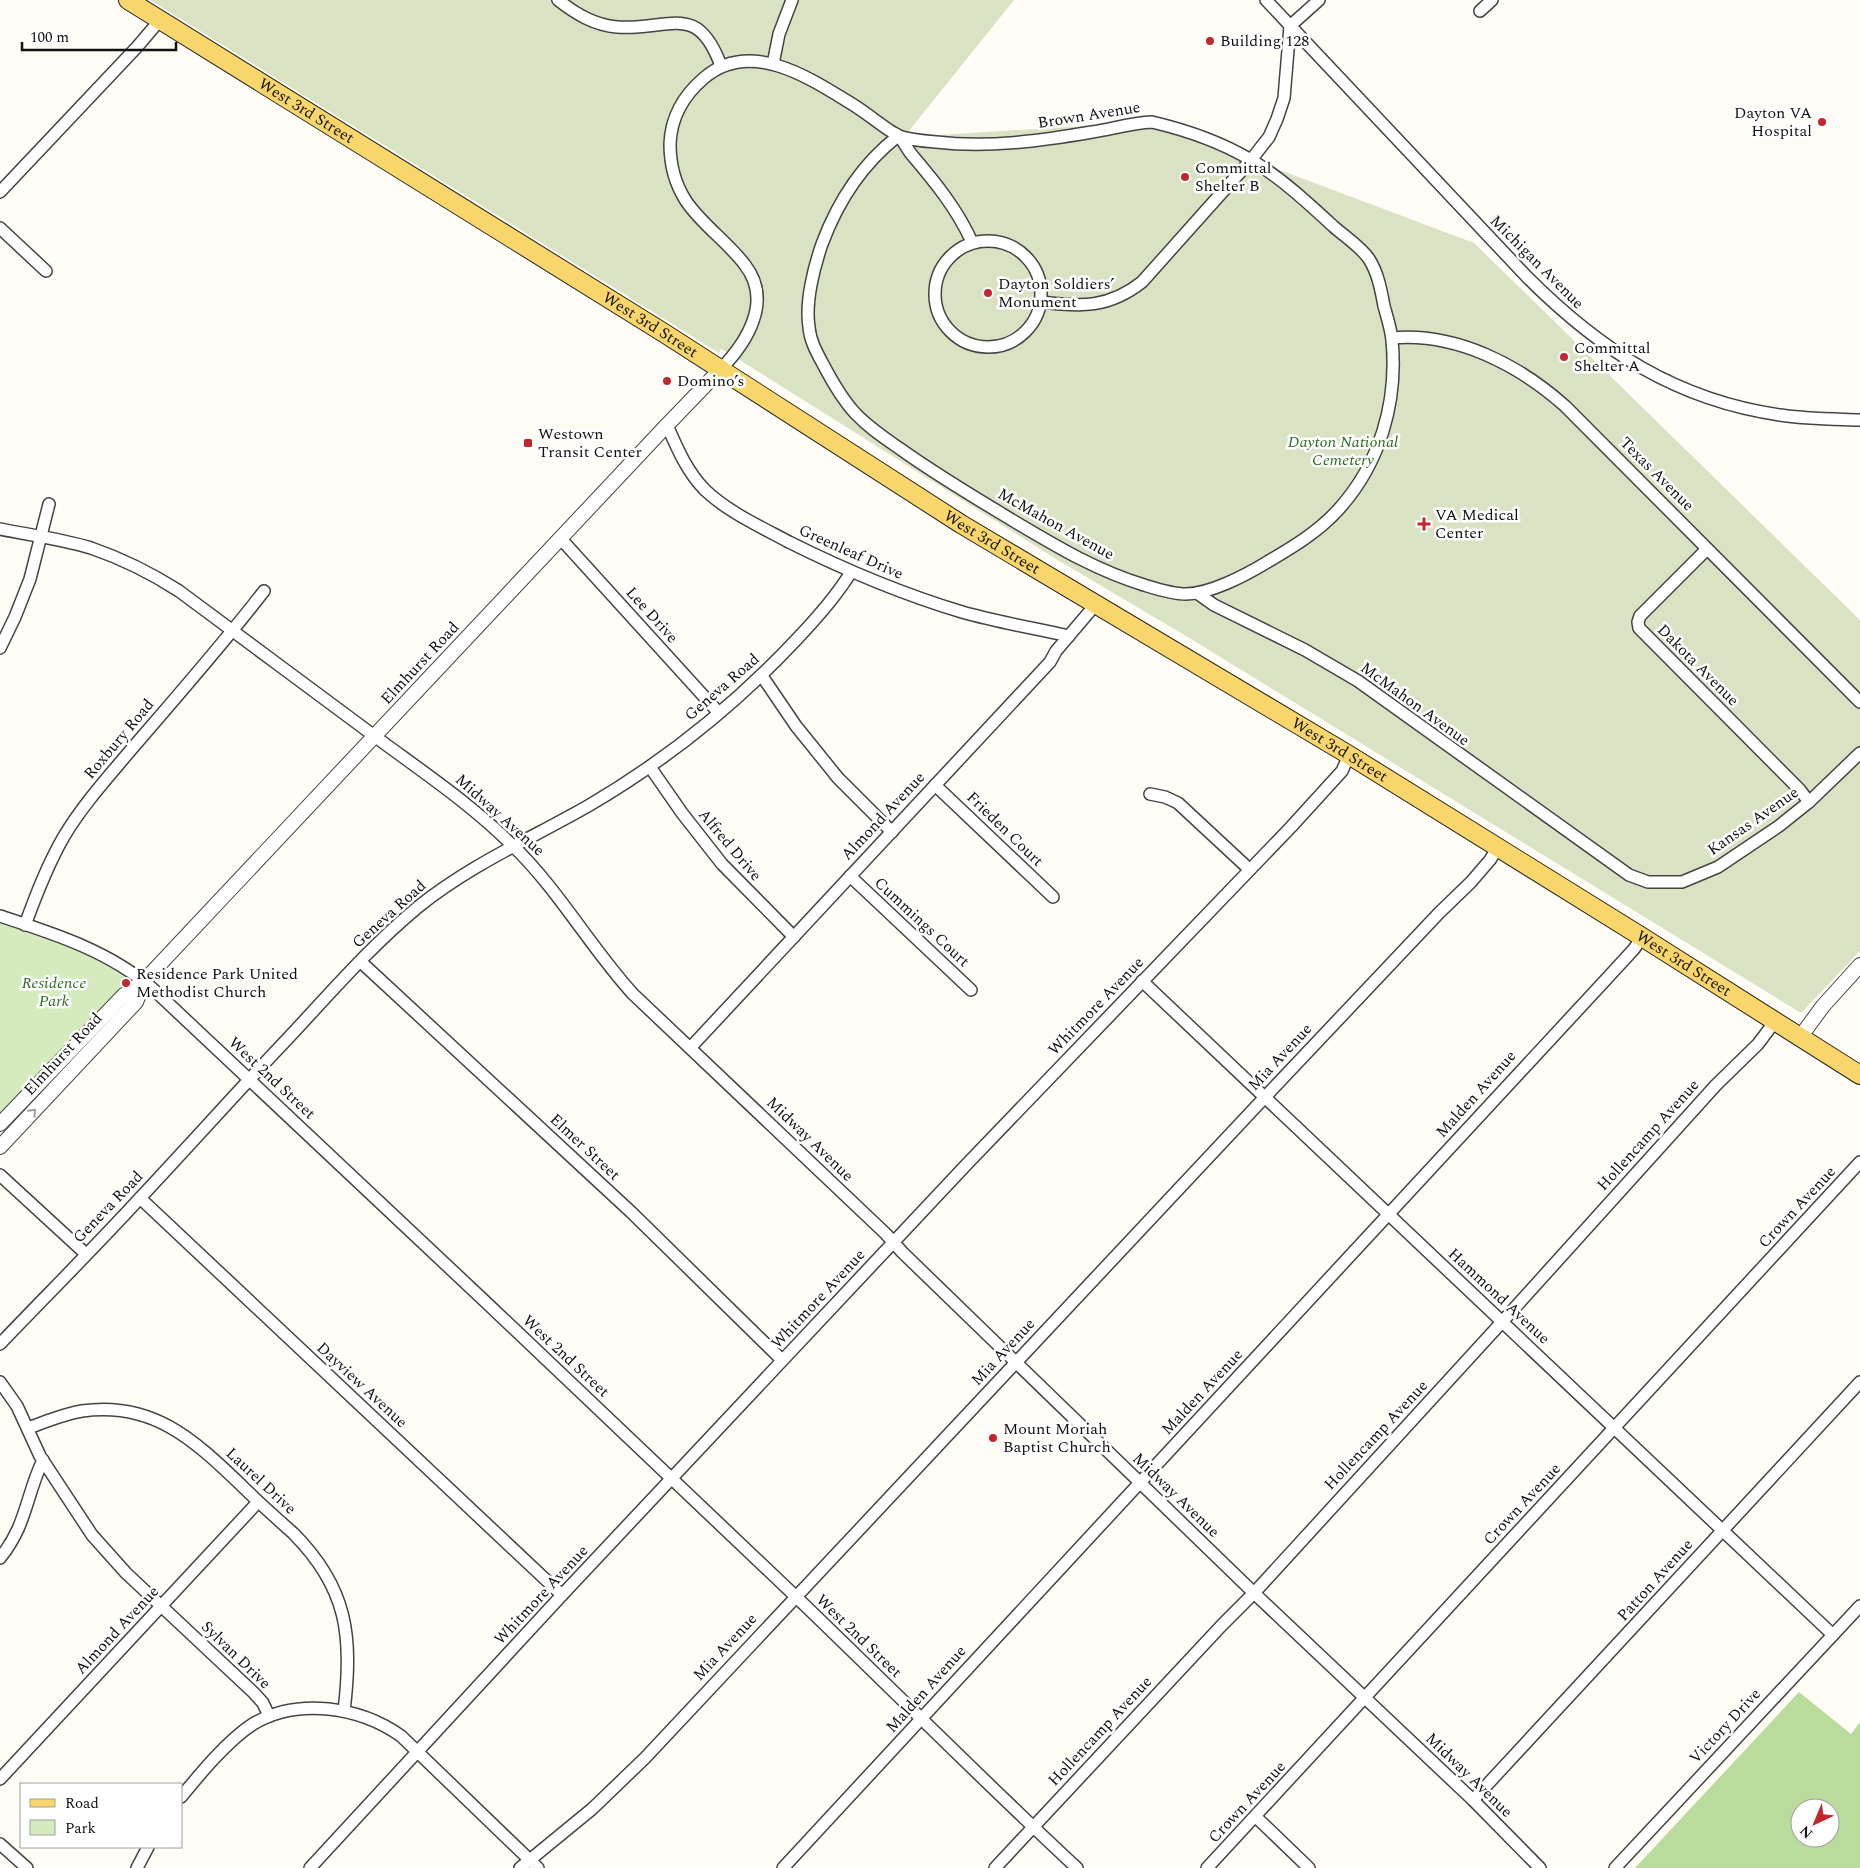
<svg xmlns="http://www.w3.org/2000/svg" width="1860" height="1868" font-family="Spectral,serif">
<rect width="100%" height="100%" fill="#fffdf5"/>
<path fill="#d5ebbd" d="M0,916L25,925L144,981L0,1124Z"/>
<path fill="#b9dc9c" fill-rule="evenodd" d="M1799,1692L1851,1734L1860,1722V1868H1635ZM1800,1808H1830V1838H1800Z"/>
<path fill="#d9e3c4" d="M150,0H1014L904,137L1152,122L1474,243L1860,620V951L1801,1013L1191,639L1056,559L746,364L721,349L719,353Z"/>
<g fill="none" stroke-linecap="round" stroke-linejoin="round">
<g stroke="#444" stroke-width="14">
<g id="minor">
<path d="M558,0C576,14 594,25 617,27C669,31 697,0 721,66"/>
<path d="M1266,0L1527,277C1600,350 1676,400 1780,415C1806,419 1833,419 1860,420"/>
<path d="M1480,11L1492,0"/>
<path d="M773,64L779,34L792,0"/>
<path d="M1152,122C1186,130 1221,142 1251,160C1280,177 1308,203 1333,226C1344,236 1361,247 1369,259C1378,273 1381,290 1384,306C1387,317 1391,329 1392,340C1398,402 1380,464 1338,510C1317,533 1291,548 1264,564C1244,576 1209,594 1186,594C1172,594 1157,589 1144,585C1095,570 1056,546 1012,520C974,497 935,474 899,448C883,437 868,427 855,413C842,399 833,383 824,366C817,353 810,341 809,327C805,302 814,267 822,244C838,201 862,164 898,136C910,140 923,141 936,142C988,148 1040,141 1092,132C1112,129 1131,123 1152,122Z"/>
<path d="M0,192L137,47L160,20"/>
<path d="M0,228L46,271"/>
<circle cx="988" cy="294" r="53"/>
<path d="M1042,302C1081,307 1109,308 1142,282L1251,160L1269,137L1277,119L1284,98L1290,26L1319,0"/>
<path d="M1392,338C1456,332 1519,365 1565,406L1860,702"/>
<path d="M721,369C747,342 773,301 745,265C728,242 702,225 686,201C675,184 670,164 670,144C671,117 684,95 704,78C750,38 810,78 852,104C865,112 877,122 889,130C892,132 896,134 899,136C904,142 907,149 912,155C935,182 957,209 972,242"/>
<path d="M667,425C677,448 687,472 705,490C728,512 761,527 789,542C845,570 902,594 962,612C997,622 1033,628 1069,636"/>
<path d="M0,529C30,535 62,539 91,548C123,559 151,573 179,591C244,639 308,687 373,735C420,770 470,803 512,845C559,890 590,947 633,994L886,1234L902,1252L1254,1593L1473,1800L1540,1868"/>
<path d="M561,539L719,713"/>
<path d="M1707,549L1640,616L1638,622L1639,628L1800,790L1809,802"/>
<path d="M1197,593L1214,605L1305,650L1358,681L1629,875L1648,882H1682L1718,867L1779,826L1809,802L1860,753"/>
<path d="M0,648L15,617L30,579L49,504"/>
<path d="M762,676L796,726L838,778L892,832"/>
<path d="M650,767L682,813L722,864L794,937"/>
<path d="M935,785L1053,897"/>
<path d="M1150,794L1165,797L1178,803L1249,869"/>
<path d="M850,876L971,990"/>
<path d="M0,916C55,934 109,951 153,989C367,1189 579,1390 791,1592C887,1684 980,1778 1077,1868"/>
<path d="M25,925C36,895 47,866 63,838C83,804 110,775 135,745C179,694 223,644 264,591"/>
<path d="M361,962L631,1212L782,1360"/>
<path d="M1142,981L1833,1635"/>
<path d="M691,1047L1050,662L1056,651L1096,604"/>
<path d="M0,1175L86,1254"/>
<path d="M140,1198L562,1595"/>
<path d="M0,1344C47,1295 95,1247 141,1197C186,1149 230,1100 275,1052C322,1003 366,950 418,907C470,865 530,839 588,806C665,761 735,705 796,640C816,619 836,597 851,572"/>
<path d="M0,1382L17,1406L40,1456L92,1535L126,1573L254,1693L263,1703L269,1716"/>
<path d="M28,1428C45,1422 63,1414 82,1411C152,1401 193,1439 240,1484C257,1501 275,1517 293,1533C348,1588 353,1637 344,1711"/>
<path d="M0,1558C27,1525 26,1495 43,1460"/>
<path d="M0,1779L258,1502"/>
<path d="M181,1797C200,1774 228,1740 253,1724C298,1697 360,1707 401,1736L538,1868"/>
<path d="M1473,1800L1860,1382"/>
<path d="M1256,1817L1309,1868"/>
<path d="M0,1844L27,1868"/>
<path d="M137,1868L148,1847"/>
<path d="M310,1868L562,1595L966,1165L1291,827L1342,771L1349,755"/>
<path d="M520,1868L592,1809L645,1758L1265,1097L1439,913L1471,882L1490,860L1498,847"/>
<path d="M783,1868L1611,974L1634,949L1642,937"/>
<path d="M995,1868L1222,1625L1254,1593L1502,1322L1716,1085L1758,1044L1776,1020"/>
<path d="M1207,1868L1860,1162"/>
<path d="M1615,1868L1860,1606"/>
</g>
</g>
<g stroke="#444" stroke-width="16">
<g id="tertiary">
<path d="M1801,1036L1823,1006L1860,965"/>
<path d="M0,1124L124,995L144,981L667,425L721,369"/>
<path d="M0,1147L136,1002L144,982"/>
</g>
</g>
<g stroke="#222" stroke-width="20">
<g id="primary">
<path id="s1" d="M128,0L664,333L961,524L1349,755L1642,937L1860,1075"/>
</g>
</g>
<use href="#minor" stroke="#fff" stroke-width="11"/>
<use href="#tertiary" stroke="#fff" stroke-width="14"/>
<use href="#primary" stroke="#f9d66b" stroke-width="18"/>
</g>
<defs><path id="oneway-chevron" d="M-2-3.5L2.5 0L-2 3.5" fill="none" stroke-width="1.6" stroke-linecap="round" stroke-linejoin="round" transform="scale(1.25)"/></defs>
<use stroke="#a0a0a0" href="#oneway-chevron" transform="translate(33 1112) rotate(-47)"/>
<g fill="#c4262e" stroke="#fff" stroke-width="2">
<circle cx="1210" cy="41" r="5"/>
<circle cx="1822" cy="122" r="5"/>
<circle cx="1185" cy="177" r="5"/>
<circle cx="988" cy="293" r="5"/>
<circle cx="1564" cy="357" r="5"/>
<circle cx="667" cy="381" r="5"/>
<rect x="523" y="438" width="10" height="10" rx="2.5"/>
<path d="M1421.5 516.5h5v5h5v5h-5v5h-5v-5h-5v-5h5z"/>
<circle cx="126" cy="983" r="5"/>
<circle cx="993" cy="1438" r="5"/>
</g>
<g text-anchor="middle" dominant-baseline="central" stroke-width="5" stroke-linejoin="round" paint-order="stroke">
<g font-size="16" fill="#111" stroke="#fff" text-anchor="start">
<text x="1220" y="41">Building 128</text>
<text x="1812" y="113" text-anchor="end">Dayton VA<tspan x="1812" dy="18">Hospital</tspan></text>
<text x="1195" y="168">Committal<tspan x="1195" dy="18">Shelter B</tspan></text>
<text x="998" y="284">Dayton Soldiers’<tspan x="998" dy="18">Monument</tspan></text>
<text x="1574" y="348">Committal<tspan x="1574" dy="18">Shelter A</tspan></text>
<text x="677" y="381">Domino’s</text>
<text x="538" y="434">Westown<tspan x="538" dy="18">Transit Center</tspan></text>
<text x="1435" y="515">VA Medical<tspan x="1435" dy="18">Center</tspan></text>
<text x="136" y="974">Residence Park United<tspan x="136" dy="18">Methodist Church</tspan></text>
<text x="1003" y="1429">Mount Moriah<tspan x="1003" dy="18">Baptist Church</tspan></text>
</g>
<g font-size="16" fill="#111" stroke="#fff">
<text stroke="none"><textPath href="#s1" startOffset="210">West 3rd Street</textPath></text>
<text transform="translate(1089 115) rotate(-9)">Brown Avenue</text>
<text transform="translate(1537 262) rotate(45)">Michigan Avenue</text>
<text stroke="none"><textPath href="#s1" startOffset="615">West 3rd Street</textPath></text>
<text transform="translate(1657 474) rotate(45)">Texas Avenue</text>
<text transform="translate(1056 524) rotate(29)">McMahon Avenue</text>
<text stroke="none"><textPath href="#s1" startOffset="1020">West 3rd Street</textPath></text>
<text transform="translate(851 552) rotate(24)">Greenleaf Drive</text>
<text transform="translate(652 615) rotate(48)">Lee Drive</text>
<text transform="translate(420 663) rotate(-47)">Elmhurst Road</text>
<text transform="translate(1698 665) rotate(45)">Dakota Avenue</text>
<text transform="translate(722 687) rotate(-41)">Geneva Road</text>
<text transform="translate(1415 704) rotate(36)">McMahon Avenue</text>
<text transform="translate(119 739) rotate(-50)">Roxbury Road</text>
<text stroke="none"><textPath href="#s1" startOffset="1425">West 3rd Street</textPath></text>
<text transform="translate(500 815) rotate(42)">Midway Avenue</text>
<text transform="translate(883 816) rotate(-47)">Almond Avenue</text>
<text transform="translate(1753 821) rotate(-35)">Kansas Avenue</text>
<text transform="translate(1005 829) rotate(44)">Frieden Court</text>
<text transform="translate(730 845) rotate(50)">Alfred Drive</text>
<text transform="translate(389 914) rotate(-42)">Geneva Road</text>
<text transform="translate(922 922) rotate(43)">Cummings Court</text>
<text stroke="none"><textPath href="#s1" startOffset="1830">West 3rd Street</textPath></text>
<text transform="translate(1096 1006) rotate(-46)">Whitmore Avenue</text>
<text transform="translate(63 1054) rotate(-47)">Elmhurst Road</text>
<text transform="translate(1280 1057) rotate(-47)">Mia Avenue</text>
<text transform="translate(272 1078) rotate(43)">West 2nd Street</text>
<text transform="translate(1476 1094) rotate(-48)">Malden Avenue</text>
<text transform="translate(1648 1135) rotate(-48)">Hollencamp Avenue</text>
<text transform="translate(810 1139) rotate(44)">Midway Avenue</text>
<text transform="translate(585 1147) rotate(43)">Elmer Street</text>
<text transform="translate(108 1207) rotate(-46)">Geneva Road</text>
<text transform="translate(1797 1207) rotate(-47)">Crown Avenue</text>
<text transform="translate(1499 1296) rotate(43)">Hammond Avenue</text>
<text transform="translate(818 1299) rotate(-47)">Whitmore Avenue</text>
<text transform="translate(1003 1352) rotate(-47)">Mia Avenue</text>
<text transform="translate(566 1356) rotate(43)">West 2nd Street</text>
<text transform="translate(362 1385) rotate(43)">Dayview Avenue</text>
<text transform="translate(1202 1392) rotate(-47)">Malden Avenue</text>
<text transform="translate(1376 1435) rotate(-47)">Hollencamp Avenue</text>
<text transform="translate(261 1481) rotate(43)">Laurel Drive</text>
<text transform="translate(1176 1495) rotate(44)">Midway Avenue</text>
<text transform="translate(1522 1504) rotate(-47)">Crown Avenue</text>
<text transform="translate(1655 1580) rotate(-48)">Patton Avenue</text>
<text transform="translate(541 1595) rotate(-47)">Whitmore Avenue</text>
<text transform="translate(117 1630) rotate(-47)">Almond Avenue</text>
<text transform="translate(859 1636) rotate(44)">West 2nd Street</text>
<text transform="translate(725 1647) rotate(-47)">Mia Avenue</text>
<text transform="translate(236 1655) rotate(44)">Sylvan Drive</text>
<text transform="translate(926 1689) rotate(-48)">Malden Avenue</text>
<text transform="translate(1725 1726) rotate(-47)">Victory Drive</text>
<text transform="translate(1100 1731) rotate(-47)">Hollencamp Avenue</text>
<text transform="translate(1469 1775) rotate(44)">Midway Avenue</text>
<text transform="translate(1247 1802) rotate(-47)">Crown Avenue</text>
</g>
<g font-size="16" font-style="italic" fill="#2f6b1f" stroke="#fff">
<text x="1343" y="442">Dayton National<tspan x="1343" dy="18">Cemetery</tspan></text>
<text x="54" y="983">Residence<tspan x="54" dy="18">Park</tspan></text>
</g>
</g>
<rect x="20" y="1783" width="162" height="65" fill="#ffffff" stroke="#a0a0a0"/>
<rect x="30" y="1799" width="25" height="8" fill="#f9d66b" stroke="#a0a0a0"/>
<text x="65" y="1808" font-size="15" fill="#111111">Road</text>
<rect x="30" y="1820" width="25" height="15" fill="#d5ebbd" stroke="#a0a0a0"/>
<text x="65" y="1833" font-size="15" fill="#111111">Park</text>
<g transform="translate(1815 1823) rotate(224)"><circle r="24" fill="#ffffff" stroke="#a0a0a0"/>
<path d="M0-4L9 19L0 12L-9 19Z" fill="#c4262e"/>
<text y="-8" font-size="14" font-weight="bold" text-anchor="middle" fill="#111111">N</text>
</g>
<path d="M22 42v8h154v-8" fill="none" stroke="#111111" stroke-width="2.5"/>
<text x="30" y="42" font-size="15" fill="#111111" stroke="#ffffff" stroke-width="4" paint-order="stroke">100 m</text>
</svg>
